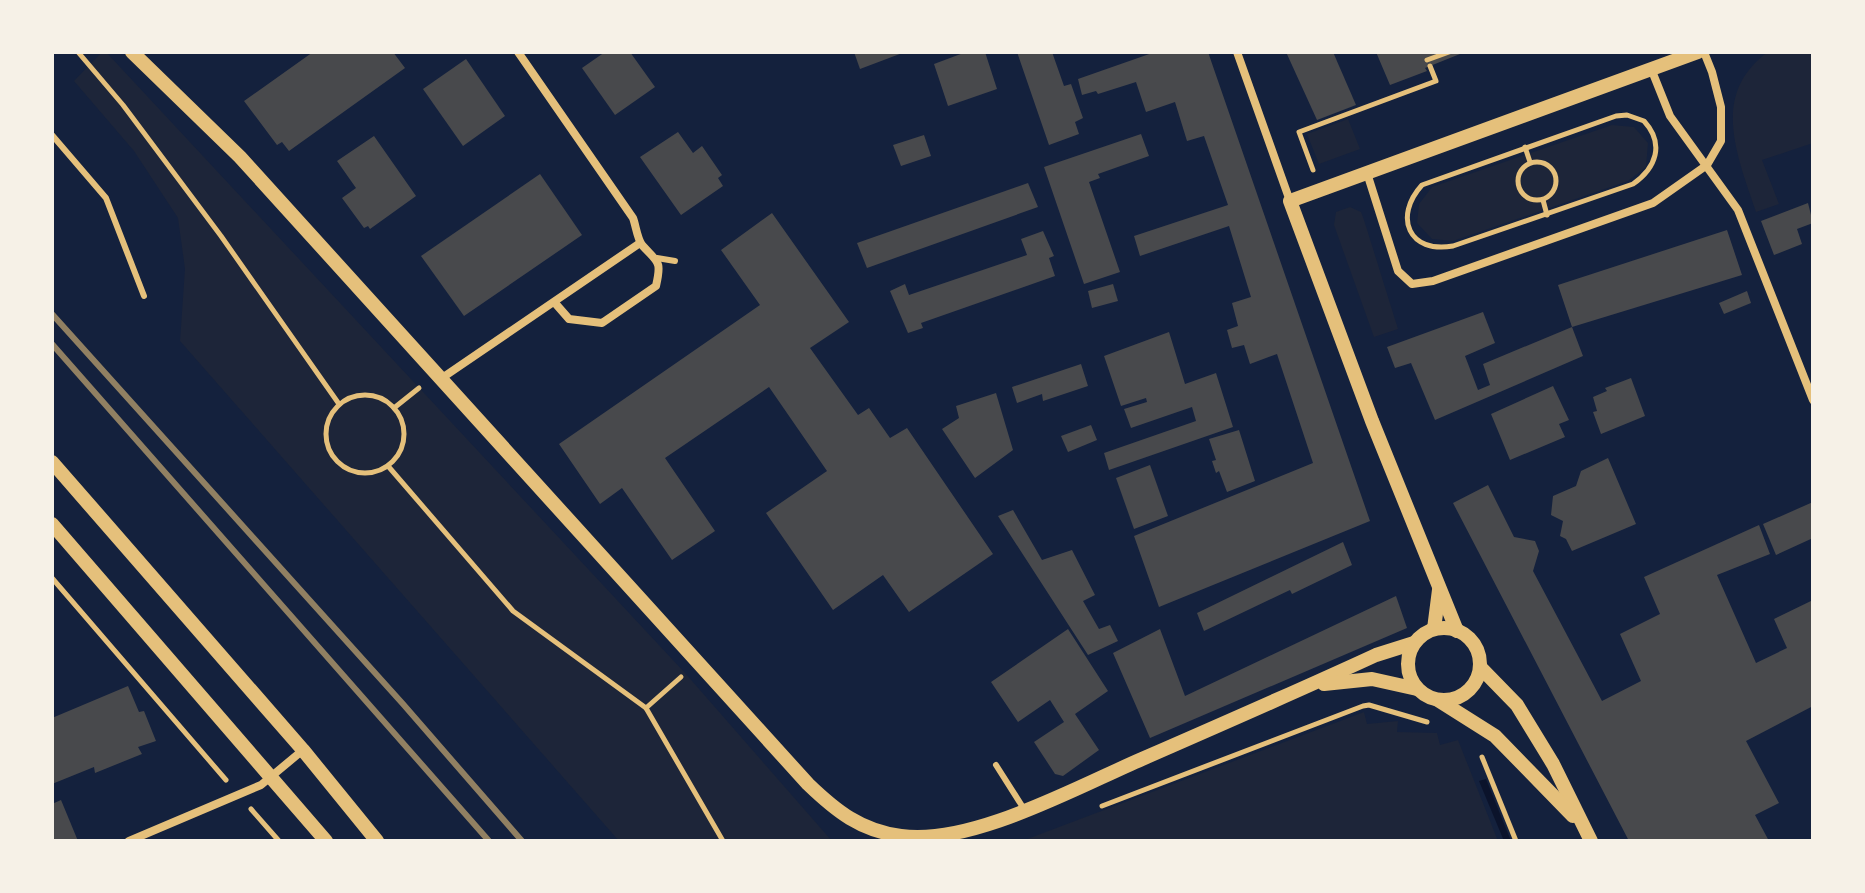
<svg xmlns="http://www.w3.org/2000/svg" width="1865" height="893" font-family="Lora,serif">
<rect width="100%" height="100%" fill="#14213d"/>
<g fill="#1d2539">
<path d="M102,52H106L685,673L832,841H619L180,341L185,269L178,218L134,151L74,81Z"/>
<path d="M1768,52H1813V143L1762,160L1779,204L1756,212C1737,155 1710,94 1768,52Z"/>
<path d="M1348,119L1360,149L1319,164L1307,134Z"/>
<path d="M1612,125L1634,127L1648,143L1646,167L1628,181L1453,241L1432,239L1417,223L1419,204L1432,187Z"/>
<path d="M1350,207L1361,212L1364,220L1398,329L1374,337L1334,225L1336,212Z"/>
<path d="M1364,712L1367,724L1398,721L1397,732L1437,733L1440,745L1458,740L1498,841H1022Z"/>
</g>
<path fill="#0b132b" d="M1486,779L1511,841H1504L1479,781Z"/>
<g fill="#48494c">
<path d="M313,52H393L405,68L289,151L282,142L277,145L244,101Z"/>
<path d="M605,52H630L655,87L615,115L582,68Z"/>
<path d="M854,52H905L860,69Z"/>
<path d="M966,52H985L997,89L948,106L934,64Z"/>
<path d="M1017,52H1052L1064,86L1071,84L1083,118L1075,122L1079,134L1049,145Z"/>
<path d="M1155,52H1208L1370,521L1159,607L1134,536L1313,463L1277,354L1250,364L1244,345L1232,348L1227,330L1238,326L1232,303L1251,297L1229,226L1140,256L1134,236L1228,205L1204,136L1187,141L1175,102L1146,112L1136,82L1098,94L1096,91L1082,95L1078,79Z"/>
<path d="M1286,52H1333L1356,105L1317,120Z"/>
<path d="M1376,52H1465L1425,68L1427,71L1390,85Z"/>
<path d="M466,59L505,116L463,146L423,89Z"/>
<path d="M678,132L693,153L702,146L722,175L718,178L723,186L681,215L640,157Z"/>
<path d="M1141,134L1149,156L1098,174L1100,178L1089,182L1120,272L1084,284L1044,167Z"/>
<path d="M924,135L931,156L901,166L893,145Z"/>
<path d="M374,136L416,196L370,229L368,226L364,228L342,198L356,188L337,161Z"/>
<path d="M540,174L582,235L464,316L421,256Z"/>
<path d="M1028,183L1038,207L867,268L857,243Z"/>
<path d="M1808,203L1813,223L1797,229L1802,244L1774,255L1761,221Z"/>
<path d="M772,213L849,322L810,348L858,415L869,408L890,438L907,428L993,554L909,612L883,575L833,610L766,513L827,471L769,387L665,458L715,531L672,560L622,488L600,504L559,444L760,305L721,250Z"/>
<path d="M1727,230L1742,275L1572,327L1558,285Z"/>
<path d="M1043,231L1054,256L1049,258L1055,276L921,323L923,328L908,333L890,291L905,284L909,295L1027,255L1021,239Z"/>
<path d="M1113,284L1118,301L1092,308L1088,291Z"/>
<path d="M1747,291L1751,303L1724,314L1719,303Z"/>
<path d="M1483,312L1495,343L1465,356L1478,390L1490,385L1483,364L1572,327L1583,356L1435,420L1411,363L1395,368L1387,347Z"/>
<path d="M1169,332L1185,384L1216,373L1233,427L1109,470L1104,453L1196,421L1192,407L1131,428L1124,409L1147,402L1146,398L1121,406L1104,356Z"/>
<path d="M1081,364L1088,386L1043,401L1042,394L1017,403L1012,387Z"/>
<path d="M1631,378L1645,416L1601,434L1593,412L1597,411L1593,397L1607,391L1605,388Z"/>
<path d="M1553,386L1569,420L1559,424L1565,437L1510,460L1491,414Z"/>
<path d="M996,393L1013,450L975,478L942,429L959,418L956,406Z"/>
<path d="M1091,425L1097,440L1068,452L1061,436Z"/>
<path d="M1239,430L1255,481L1227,492L1219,471L1216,473L1212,461L1216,460L1209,439Z"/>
<path d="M1608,458L1636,524L1572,551L1566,539L1560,536L1563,521L1551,515L1553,496L1576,486L1581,471Z"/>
<path d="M1150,465L1168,516L1134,529L1116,478Z"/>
<path d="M1488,485L1514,537L1535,541L1539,551L1533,571L1602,701L1641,681L1620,634L1660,614L1644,577L1759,525L1770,554L1717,575L1756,663L1787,648L1774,619L1813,600V706L1746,741L1779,803L1755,815L1769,841H1629L1453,503Z"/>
<path d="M1813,502V538L1776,555L1763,524Z"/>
<path d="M1013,510L1042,560L1072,550L1095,595L1083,601L1099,629L1110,625L1118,641L1088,655L998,516Z"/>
<path d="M1343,542L1352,565L1292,594L1290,590L1204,631L1197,613Z"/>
<path d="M1396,596L1407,628L1150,738L1113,653L1160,629L1185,696Z"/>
<path d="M1068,629L1108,691L1075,714L1099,750L1063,776L1055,774L1034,742L1064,722L1050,700L1018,722L991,682Z"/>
<path d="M128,686L139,712L144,711L156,741L138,747L142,754L95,773L94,767L52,784V718Z"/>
<path d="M61,800L78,841H52V804Z"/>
</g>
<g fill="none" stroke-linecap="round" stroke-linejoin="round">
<g stroke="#e5c07b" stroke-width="5">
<path d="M78,52L123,105L221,236L339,404"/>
<path d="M1427,60L1449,52"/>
<path d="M1627,115L1644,121C1665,144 1656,168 1633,184L1453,246C1409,254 1393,217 1422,185L1616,116Z"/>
<path d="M1525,147L1530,162"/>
<circle cx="1537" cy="181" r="19"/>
<path d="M1313,170L1299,132L1436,81L1430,66"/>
<path d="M1543,200L1547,215"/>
<circle cx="365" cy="434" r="39"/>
<path d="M394,408L419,388"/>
<path d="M388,466L513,611L646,708L723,841"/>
<path d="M52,578L226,780"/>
<path d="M646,708L681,677"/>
<path d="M1482,757L1516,841"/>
<path d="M1102,806L1363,706L1369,705L1427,722"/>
<path d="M251,809L279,841"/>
</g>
<g stroke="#e5c07b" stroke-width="6">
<path d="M52,135L106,198L144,296"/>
<path d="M657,258L675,261"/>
<path d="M996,765L1024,809"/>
</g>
<g stroke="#e5c07b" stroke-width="8">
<path d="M518,52L633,218C636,226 637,238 642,245C658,263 662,260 656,286L602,323L569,319L555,303"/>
<path d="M1237,52L1290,201"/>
<path d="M1652,71L1670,116L1738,210L1813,400"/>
<path d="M1367,173L1398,271L1412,284L1433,281L1653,203L1707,165L1721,141V107L1712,72L1704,52"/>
<path d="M442,378L640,243"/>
<path d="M129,841L261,785L303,750"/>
</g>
<g stroke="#e5c07b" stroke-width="14">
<path d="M132,52L240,157L808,784C836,811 861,831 901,836C971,846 1077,787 1142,759C1220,725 1298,691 1376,655L1414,643"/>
<path d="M52,462L303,750L377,841"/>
<path d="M52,524L326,841"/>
<circle cx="1444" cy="664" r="36"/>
<path d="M1434,629L1439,590"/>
<path d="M1457,631L1372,421L1290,201L1698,52"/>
<path d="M1480,667L1517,705L1553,764L1591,841"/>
<path d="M1324,684L1372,679L1417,689"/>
<path d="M1438,700L1495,736L1573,816"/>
</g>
<g stroke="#918062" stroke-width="6">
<path d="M52,314L403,704L522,841"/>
<path d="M52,344L489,841"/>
</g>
</g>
<rect width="1865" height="893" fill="none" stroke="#f6f1e7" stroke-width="108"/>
</svg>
